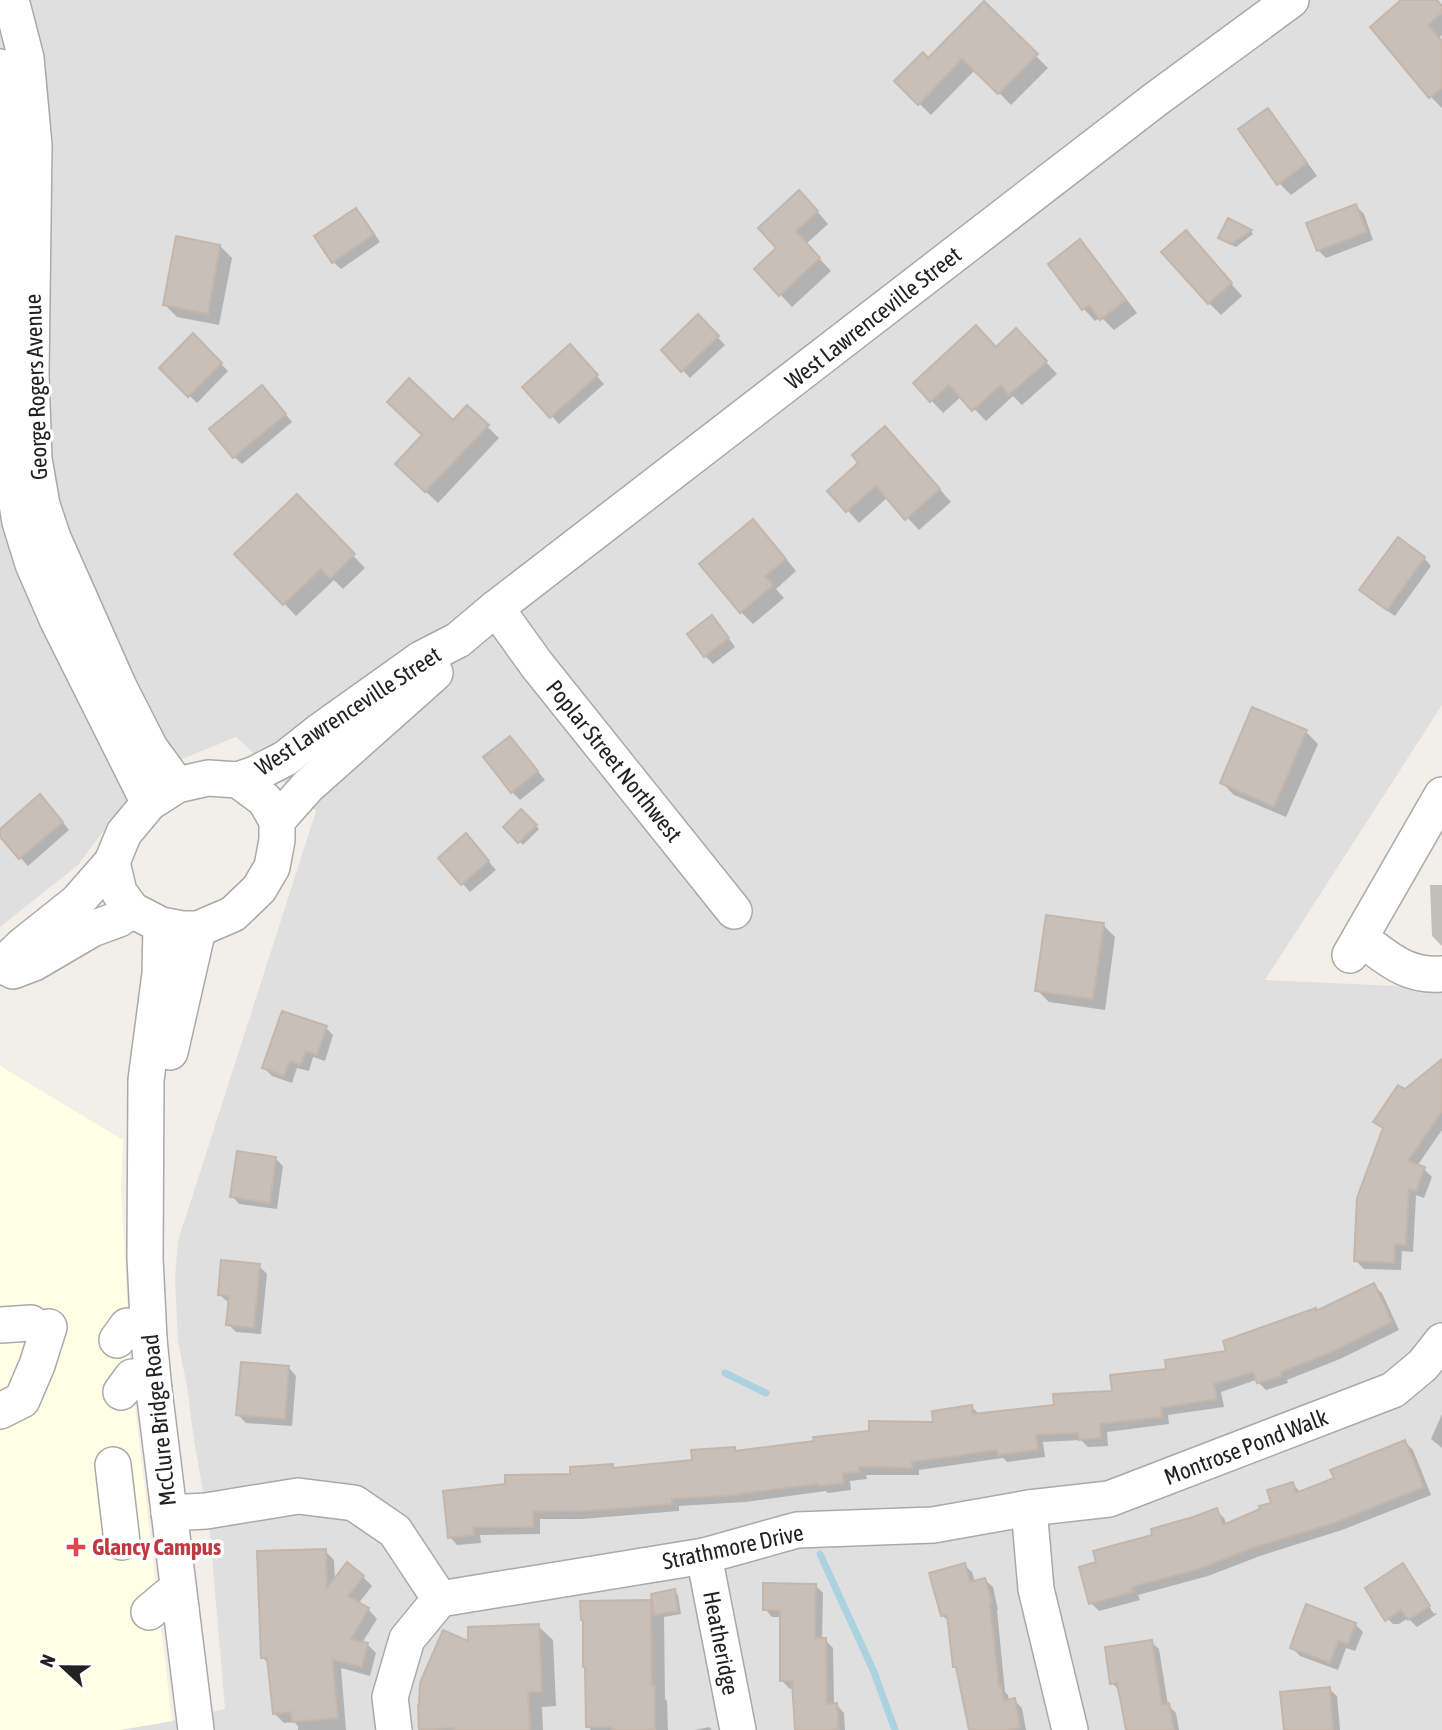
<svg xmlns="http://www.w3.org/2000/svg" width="1442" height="1730" font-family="'Asap Condensed',sans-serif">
<rect width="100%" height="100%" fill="#f2efe9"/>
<path fill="#e0dfdf" d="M0,0H1442V705L1265,980L1442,988V1730H120L172,1721L225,1709L210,1532L194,1440L187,1387L178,1341L175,1278L178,1241L316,811L236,737L146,774L78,865L0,927Z"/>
<path fill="#ffffe5" d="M0,1066L123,1140L121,1186L131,1372L172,1721L120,1730H0Z"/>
<g fill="#0003">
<path d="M1404,0H1437L1442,6V35L1439,38L1442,41V108L1431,97L1372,27Z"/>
<path d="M984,4L1048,68L1011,105L976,69L931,115L896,81L928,60Z"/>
<path d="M1268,111L1279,123L1317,176L1291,195L1279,183Z"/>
<path d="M811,204L828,224L806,244L831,271L792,307L757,269L779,248Z"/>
<path d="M1356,206L1364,214L1373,240L1326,258L1319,251L1309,224Z"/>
<path d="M356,210L364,218L380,242L341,269L333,262Z"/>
<path d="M1229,220L1251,231L1253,234L1236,247L1223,241L1220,237Z"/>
<path d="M1080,242L1092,254L1137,313L1114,330L1101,317L1095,321L1084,309Z"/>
<path d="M1197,244L1242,296L1221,315L1209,303Z"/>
<path d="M220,246L232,258L219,325L177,317L165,305Z"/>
<path d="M698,317L725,345L690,378L664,350Z"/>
<path d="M193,336L228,371L197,403L161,368Z"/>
<path d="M1028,342L1057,374L1022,405L1013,396L986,421L962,396L943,413L915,383Z"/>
<path d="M577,354L604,384L559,424L525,387Z"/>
<path d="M270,395L292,422L242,464L234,457Z"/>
<path d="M467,407L499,438L438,503L409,476Z"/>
<path d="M896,440L951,502L919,530L888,497L859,523L830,491Z"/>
<path d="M297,496L365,568L343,589L334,580L296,616L237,554Z"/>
<path d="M765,533L796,571L776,589L784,598L753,624L741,612Z"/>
<path d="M1424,558L1431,566L1395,616L1369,598L1362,590Z"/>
<path d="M719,625L735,647L713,664L705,656Z"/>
<path d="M1306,732L1318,744L1286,817L1234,795L1222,783Z"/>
<path d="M510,738L545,780L520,800L512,792Z"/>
<path d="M48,804L69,830L28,866L0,835V831Z"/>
<path d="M521,811L539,829L523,845L505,827Z"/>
<path d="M473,843L496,870L470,892L440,858Z"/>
<path d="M1430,885H1442V946L1432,936Z"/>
<path d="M1103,925L1115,937L1105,1010L1049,1002L1037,990Z"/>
<path d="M326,1028L333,1035L325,1061L313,1057L309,1071L297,1068L292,1083L272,1076L264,1068Z"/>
<path d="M1442,1061V1130L1417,1166L1424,1169L1432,1177L1424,1198L1416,1195L1413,1252L1402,1251L1401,1270L1364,1269L1356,1261L1384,1130L1375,1122L1405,1091Z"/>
<path d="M275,1158L283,1166L277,1209L239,1204L232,1196Z"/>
<path d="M259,1266L267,1274L261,1334L236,1332L228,1324L230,1303L228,1302L220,1295Z"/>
<path d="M1374,1286L1382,1293L1399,1330L1340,1359L1287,1380L1288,1383L1266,1390L1256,1380L1221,1392L1224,1407L1168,1415L1169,1424L1107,1432L1108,1446L1088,1447L1081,1440L1043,1442L1045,1457L1007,1462L1003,1458L919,1470V1475H866L867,1479L850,1481L851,1490L828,1493L826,1491L745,1502L679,1506V1511L582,1519H540V1534L480,1535L481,1543L457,1545L450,1537L572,1476L612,1466L615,1469L694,1462L734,1449L737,1452L816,1442L935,1423L972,1407L980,1415L1056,1407L1114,1393L1168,1370L1228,1352Z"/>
<path d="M289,1368L296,1376L292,1426L246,1423L238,1415Z"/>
<path d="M1442,1414V1448L1431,1439Z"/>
<path d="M1405,1442L1413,1450L1431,1495L1342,1530L1260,1556L1208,1576L1138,1595L1140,1600L1099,1611L1091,1603L1098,1563L1154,1536L1216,1510L1224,1518L1227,1525L1273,1504L1293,1484L1301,1493L1336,1479Z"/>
<path d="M325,1551L334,1560L335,1581L363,1577L372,1586L358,1604L368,1609L377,1619L362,1643L367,1644L376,1653L370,1676L341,1668L346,1730H298V1726L294,1722L284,1723L274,1713L270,1665L262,1657Z"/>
<path d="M964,1565L972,1572L975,1582L985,1580L993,1587L998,1610H997L1005,1692L1008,1695L1009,1701L1014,1700L1022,1708L1026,1730H971L959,1671L954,1667L950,1623L942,1615Z"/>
<path d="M1403,1565L1409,1572H1406L1434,1614L1436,1613L1437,1614L1417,1627L1408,1618L1399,1624H1393L1385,1616Z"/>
<path d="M815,1585L823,1593L822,1640H825L833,1648L834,1705H837L844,1713L845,1730H796L794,1688L790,1689L782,1681V1617H772L765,1609Z"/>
<path d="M674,1591L678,1595L681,1614L664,1617L665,1699L667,1701L668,1730H591L588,1726L651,1602L654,1606Z"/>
<path d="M1355,1624L1363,1632L1355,1651L1346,1648L1338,1670L1300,1656L1292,1648Z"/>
<path d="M538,1626L553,1640L556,1706L542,1707L543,1730H420L419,1707L470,1644Z"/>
<path d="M1151,1642L1159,1649L1168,1705L1176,1713L1179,1730H1128L1121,1692L1112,1683Z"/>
<path d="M1329,1689L1337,1696L1340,1730H1286Z"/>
<path d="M709,1727L712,1730H695Z"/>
</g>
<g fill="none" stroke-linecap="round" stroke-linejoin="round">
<g stroke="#aad3df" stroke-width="7">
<path d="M725,1373L766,1393"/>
<path d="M820,1554L874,1672L895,1730"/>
</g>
</g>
<g fill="#c7bfb8" stroke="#c4b6ab" stroke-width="2">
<path d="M1401,0H1437L1442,6V13L1428,25L1442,41V88L1429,98L1370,27Z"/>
<path d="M984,1L1038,54L998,94L962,59L918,105L894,81L923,52L928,58Z"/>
<path d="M1268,108L1307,163L1277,185L1238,129Z"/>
<path d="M799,190L818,211L796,231L820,258L779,296L754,269L776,248L758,228Z"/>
<path d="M1356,204L1367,232L1317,251L1306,223Z"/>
<path d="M356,208L374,234L332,263L314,236Z"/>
<path d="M1228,218L1252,230L1231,244L1218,238Z"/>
<path d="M1186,230L1232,283L1208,304L1161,252Z"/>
<path d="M176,236L220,245L208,314L163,305Z"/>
<path d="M1080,239L1126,300L1100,320L1089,305L1082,310L1048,264Z"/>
<path d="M698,314L719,336L681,372L661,350Z"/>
<path d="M976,325L996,347L1016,328L1047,361L1009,395L1001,385L972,411L949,385L930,402L913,383Z"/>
<path d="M193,333L222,363L188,397L159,368Z"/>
<path d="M570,344L598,375L550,418L522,387Z"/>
<path d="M409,378L453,420L467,405L489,425L425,492L395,464L422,435L387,402Z"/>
<path d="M262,385L286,414L233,458L209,429Z"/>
<path d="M885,426L940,489L905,520L876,486L846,512L827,491L858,463L852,455Z"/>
<path d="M297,494L355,554L330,579L321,569L283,605L234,554Z"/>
<path d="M753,519L786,559L765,576L773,585L740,613L699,564Z"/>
<path d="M1398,537L1425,557L1387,610L1359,590Z"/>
<path d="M712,615L729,638L704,657L687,634Z"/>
<path d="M1252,707L1307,730L1274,807L1220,783Z"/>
<path d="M510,736L538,771L511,793L483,757Z"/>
<path d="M40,794L63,822L19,859L0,837V829Z"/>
<path d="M521,809L537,825L518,843L503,827Z"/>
<path d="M466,833L489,861L461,885L438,858Z"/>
<path d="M1046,915L1104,923L1093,999L1035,991Z"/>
<path d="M282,1011L327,1026L317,1055L306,1051L301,1065L290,1061L284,1076L262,1068Z"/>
<path d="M1442,1059V1111L1408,1161L1425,1167L1416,1191L1409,1189L1406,1245L1395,1244L1394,1263L1354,1261L1357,1198L1383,1128L1373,1122L1398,1085L1405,1089Z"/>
<path d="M237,1151L276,1157L270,1203L230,1197Z"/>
<path d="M221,1260L260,1264L254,1328L226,1325L229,1296L218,1295Z"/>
<path d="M1374,1283L1392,1322L1332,1352L1281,1372L1282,1376L1257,1383L1253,1372L1214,1384L1217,1399L1161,1408L1162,1417L1100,1424L1101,1438L1079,1440L1078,1433L1036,1435L1038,1450L998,1455L997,1450L912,1462V1468L859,1467L860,1472L843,1473L844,1483L818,1486V1484L738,1494V1495L672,1499V1504L614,1509L573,1512V1511L533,1512V1527H473L474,1535L448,1538L443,1491L505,1484V1475L570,1474V1467L613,1464V1468L692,1460L691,1450L735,1447V1451L814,1441L813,1437L869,1431V1421L933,1422L932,1411L972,1405L973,1414L1054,1405L1053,1394L1112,1391L1110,1375L1166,1369L1165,1360L1226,1351L1223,1341L1316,1308V1311Z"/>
<path d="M241,1362L289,1366L285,1419L236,1415Z"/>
<path d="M1405,1440L1424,1487L1334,1523L1252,1548L1199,1569L1132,1587L1133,1592L1089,1604L1079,1567L1096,1562L1093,1551L1152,1535L1151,1529L1193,1517L1217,1508L1223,1525L1260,1509L1259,1506L1271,1503L1267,1490L1293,1482L1296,1493L1334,1478L1330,1470Z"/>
<path d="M326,1549L327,1588L347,1562L364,1576L348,1596L369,1608L351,1639L368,1643L362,1667L333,1660L338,1718L292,1722L291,1712L273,1714L267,1658H261L257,1551Z"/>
<path d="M965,1563L970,1582L985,1578L992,1602L990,1603L999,1686L1001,1685L1004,1701L1015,1698L1020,1728L1008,1730H969L956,1667H953L947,1615L941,1616L929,1573Z"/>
<path d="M1403,1563L1430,1606L1408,1620L1401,1610L1385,1621L1365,1588Z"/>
<path d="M763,1583L816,1584L815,1638H826L827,1704L837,1703L839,1730H795L792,1681H780V1610H763Z"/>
<path d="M675,1589L678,1611L654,1615L651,1594Z"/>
<path d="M651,1600L652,1686H655V1730H612V1727H586L585,1667H583V1620H581L580,1601Z"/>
<path d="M1306,1604L1356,1623L1348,1644L1338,1641L1330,1663L1290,1648Z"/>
<path d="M539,1624L542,1692H528L530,1730H454V1728L419,1730L418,1705H419L420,1683L443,1630L468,1641V1627Z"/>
<path d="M1152,1640L1162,1705L1169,1703L1174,1730H1126L1117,1683L1110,1684L1105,1647Z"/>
<path d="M1330,1687L1333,1730H1284L1280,1692Z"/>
</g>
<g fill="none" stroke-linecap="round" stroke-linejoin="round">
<g stroke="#a9a9a9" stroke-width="38">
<g id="minor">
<path d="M11,0L26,58L34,145L31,375L34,459L42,505L53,538L119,687L150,748L177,785"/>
<path d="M0,67L6,139L8,450L20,522L33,564L57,619L149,803"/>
<path d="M496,608L537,665L734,911"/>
<path d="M208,778L238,780L265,800L277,821V840L272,867L259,889L233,914L198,929H182L161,925L132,910L119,892L112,862L124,833L149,803L177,785Z"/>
<path d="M238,780L255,774L286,758L320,731L421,659L458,640L496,608L1156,99L1291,0"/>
<path d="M277,821L308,786L435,673"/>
<path d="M161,925L160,974L146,1080L145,1258L149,1339L154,1390L196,1730"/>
<path d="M1360,938C1388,958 1406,977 1442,974"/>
<path d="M1350,955L1442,795"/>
<path d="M0,967L23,945L77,902L112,862"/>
<path d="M13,971L34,963L92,929L119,919L132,910"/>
<path d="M170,1052L198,929"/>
<path d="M0,1325L31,1323"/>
<path d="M117,1340L127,1326L149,1339"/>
<path d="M121,1392L132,1377L154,1390"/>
<path d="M0,1411L22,1400L37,1365L49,1327"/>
<path d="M113,1465L122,1542"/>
<path d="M1029,1508L1036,1589L1070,1730"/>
<path d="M169,1513L206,1511L298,1496L354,1503L395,1531L440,1599"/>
<path d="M704,1556L738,1730"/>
<path d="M149,1612L168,1596L181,1609"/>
<path d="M394,1730L390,1697L407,1639L440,1599L704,1556L797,1530L933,1525L1029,1508L1109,1499L1393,1390L1423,1365L1442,1341"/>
</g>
</g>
<use href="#minor" stroke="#fff" stroke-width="35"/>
</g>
<path fill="#e0444e" stroke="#fff" stroke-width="2.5" d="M72.5 1536.5h7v7h7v7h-7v7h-7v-7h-7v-7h7z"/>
<g text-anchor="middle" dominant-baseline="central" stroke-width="7" stroke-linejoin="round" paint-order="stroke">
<g font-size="23" fill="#222" stroke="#fff">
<text transform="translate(873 318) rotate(-38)">West Lawrenceville Street</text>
<text transform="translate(36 387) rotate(-92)">George Rogers Avenue</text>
<text transform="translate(348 711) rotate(-33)">West Lawrenceville Street</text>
<text transform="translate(614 761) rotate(51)">Poplar Street Northwest</text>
<text transform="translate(159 1420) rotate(-96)">McClure Bridge Road</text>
<text transform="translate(1246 1447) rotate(-21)">Montrose Pond Walk</text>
<text transform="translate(733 1547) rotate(-12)">Strathmore Drive</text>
<text transform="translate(721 1643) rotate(79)">Heatheridge</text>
</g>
<g font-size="23" font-weight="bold" fill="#be3a42" stroke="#fff" text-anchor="start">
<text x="92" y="1547">Glancy Campus</text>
</g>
</g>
<g transform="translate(63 1667) rotate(292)" stroke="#ffffff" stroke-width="5" paint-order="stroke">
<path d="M0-5L12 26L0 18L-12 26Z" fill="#222222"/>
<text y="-10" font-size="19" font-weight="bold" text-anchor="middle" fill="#222222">N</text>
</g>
</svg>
